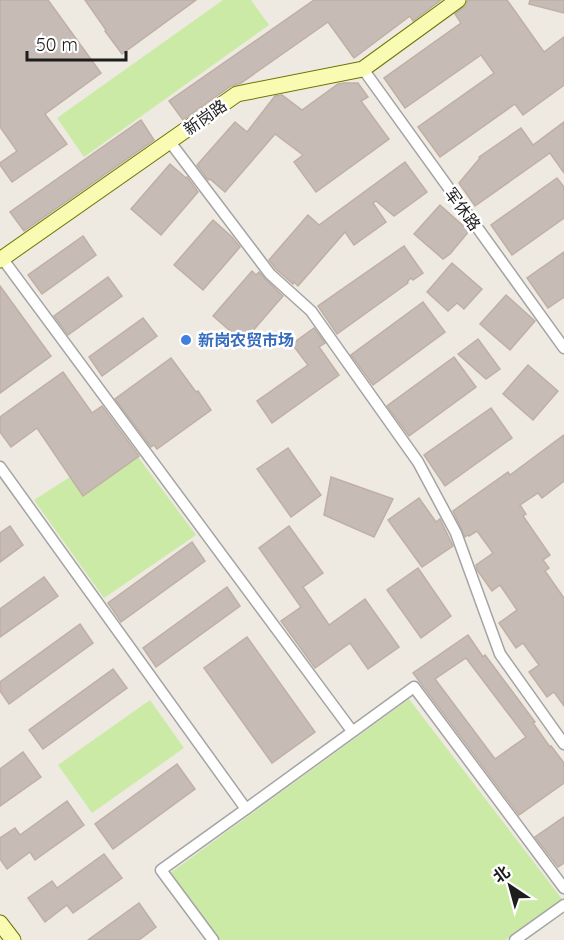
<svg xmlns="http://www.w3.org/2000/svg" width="564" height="940" font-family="Quicksand,'Noto Sans SC',sans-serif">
<rect width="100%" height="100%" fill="#eeeae2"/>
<g fill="#caeaa6">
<path d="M223,0H251L269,25L84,157L57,118Z"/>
<path d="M138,457L196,535L104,598L34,500L70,477L84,496Z"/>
<path d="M409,699L562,899L505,940H219L169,874Z"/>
<path d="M150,700L184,748L92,813L58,765Z"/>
</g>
<g fill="#c6bcb5" stroke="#c0afa4" stroke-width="1.5" fill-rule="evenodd">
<path d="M0,0H48L101,73L45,114L67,144L12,182L0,165V163L17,151L0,127Z"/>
<path d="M85,0H196L122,54L105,31L106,30Z"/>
<path d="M314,0H441L413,21L410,16L354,58L328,22L241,83L231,86L183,120L169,101Z"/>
<path d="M468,0H507L544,52L564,37V85L523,115L515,104L440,157L418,127L494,73L481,55L405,108L384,78L461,23L455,14L464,7Z"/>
<path d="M530,0H564V13L529,4Z"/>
<path d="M344,83H358L368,97L361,101L389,139L316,192L294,162L303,155L275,134L225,192L210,179L208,180L197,165L235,122L247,132L275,96L282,95L302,110L338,84Z"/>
<path d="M141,120L154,140L24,231L10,212Z"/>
<path d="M564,122V173L550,153L475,206L459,183L480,158L479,157L521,128L533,145Z"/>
<path d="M405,162L427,192L394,216L376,201L373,203L386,222L354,245L345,232L298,286L294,282L293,284L276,269L269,260L308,215L319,225Z"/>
<path d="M170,164L186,178L187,177L198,192L161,235L131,209Z"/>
<path d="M557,178L564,187V218L512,255L491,225Z"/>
<path d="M440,205L469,231L450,254L443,259L414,234Z"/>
<path d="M213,220L232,237L240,247L203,290L174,265Z"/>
<path d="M83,236L96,255L42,294L28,275Z"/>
<path d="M404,246L423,273L413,280L411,278L407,282L408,283L337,334L318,306Z"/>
<path d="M564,252V297L548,308L527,278Z"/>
<path d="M452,263L482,289L464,309L457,303L448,311L427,292Z"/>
<path d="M252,271L256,275L259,272L265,279L283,296L243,342L213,316Z"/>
<path d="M108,277L122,296L68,335L54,316Z"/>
<path d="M0,286L51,356L0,393Z"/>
<path d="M506,295L535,321L510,350L480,324Z"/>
<path d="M423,302L445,332L373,385L351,355Z"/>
<path d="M143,318L157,336L102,376L89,357Z"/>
<path d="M314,328L325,343L319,347L339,375L272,423L257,401L308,365L292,344Z"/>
<path d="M478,339L500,369L486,379L458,354Z"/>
<path d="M454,357L476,387L409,436L387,406Z"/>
<path d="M171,358L196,392L198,391L211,410L157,449L154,445L151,447L115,399Z"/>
<path d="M528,365L558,391L533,420L503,394Z"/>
<path d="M63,372L92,413L102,406L139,456L83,496L37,428L11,447L0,432V417Z"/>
<path d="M491,408L512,438L445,486L424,455Z"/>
<path d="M564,435V481L542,498L538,493L520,505L526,514L523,516L550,555L543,560L549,568L545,571L564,598V706L554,692L547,697L529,672L539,665L523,643L516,648L499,623L517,610L500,585L492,591L477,570L476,565L493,553L477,531L469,536L468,535L465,537L453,511L508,472L510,475Z"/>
<path d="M288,448L321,495L291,517L257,469Z"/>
<path d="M331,477L393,499L374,537L324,515Z"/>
<path d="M419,498L436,522L440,519L453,546L422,567L388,520Z"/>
<path d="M10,526L23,545L0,562V533Z"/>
<path d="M289,526L323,573L303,587L329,625L365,599L399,647L368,669L350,643L315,668L281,621L301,607L259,548Z"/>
<path d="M192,542L205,561L121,622L108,603Z"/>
<path d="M418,568L451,616L421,638L387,590Z"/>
<path d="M44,577L58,596L0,637V609Z"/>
<path d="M227,587L240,606L156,667L143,648Z"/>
<path d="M80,624L93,643L9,704L0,691V682Z"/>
<path d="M468,635L483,657L485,655L535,722L533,723L550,747L551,746L564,763V783L519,815L413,673ZM466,658L526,737L495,759L435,679Z"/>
<path d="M247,637L315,732L272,763L204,668Z"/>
<path d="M113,669L127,688L43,749L29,730Z"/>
<path d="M23,752L41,777L0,806V769Z"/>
<path d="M177,764L195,789L113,849L95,824Z"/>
<path d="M67,801L84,825L35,860L30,852L7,869L0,859V838L15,828L20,835Z"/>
<path d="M564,817V863L558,867L535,837Z"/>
<path d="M104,854L122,878L73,913L67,905L45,922L28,898L52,881L57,888Z"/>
<path d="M139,903L156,927L139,940H88Z"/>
</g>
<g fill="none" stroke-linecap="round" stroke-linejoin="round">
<g stroke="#a4a4a4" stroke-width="13">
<g id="street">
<path d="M363,69L564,348"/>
<path d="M170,142L270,274L311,311L418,462L456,533L500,654L564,744"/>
<path d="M2,258L352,731"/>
<path d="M0,467L246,809L161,870L213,940"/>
<path d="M246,809L414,687L564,888"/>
<path d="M515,940L564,905"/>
</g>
</g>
<g stroke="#6d7502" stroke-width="17">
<g id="secondary">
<path d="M0,260L237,94L363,69L458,0"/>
<path d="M0,923L13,940"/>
</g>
</g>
<use href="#street" stroke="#fff" stroke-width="10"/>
<use href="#secondary" stroke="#fafbb3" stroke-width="15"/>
</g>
<circle fill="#3f7fe0" stroke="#fff" stroke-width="2" cx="186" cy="340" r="6"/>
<g text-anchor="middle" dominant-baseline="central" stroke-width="5" stroke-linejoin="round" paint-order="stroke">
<g font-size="16" fill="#1d1d1d" stroke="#fff">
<text transform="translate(205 117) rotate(-35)">新岗路</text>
<text transform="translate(463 209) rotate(54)">军休路</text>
</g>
<g font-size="16" font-weight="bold" fill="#366cbe" stroke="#fff" text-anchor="start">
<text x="198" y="340">新岗农贸市场</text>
</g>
</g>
<g transform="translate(510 886) rotate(324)" stroke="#ffffff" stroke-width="4.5" paint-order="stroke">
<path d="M0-4.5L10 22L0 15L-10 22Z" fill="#1d1d1d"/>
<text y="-9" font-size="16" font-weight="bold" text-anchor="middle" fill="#1d1d1d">北</text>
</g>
<path d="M27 51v9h99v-9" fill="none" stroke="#1d1d1d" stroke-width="3"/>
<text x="36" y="51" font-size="18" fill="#1d1d1d" stroke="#ffffff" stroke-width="4.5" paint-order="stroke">50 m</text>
</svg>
